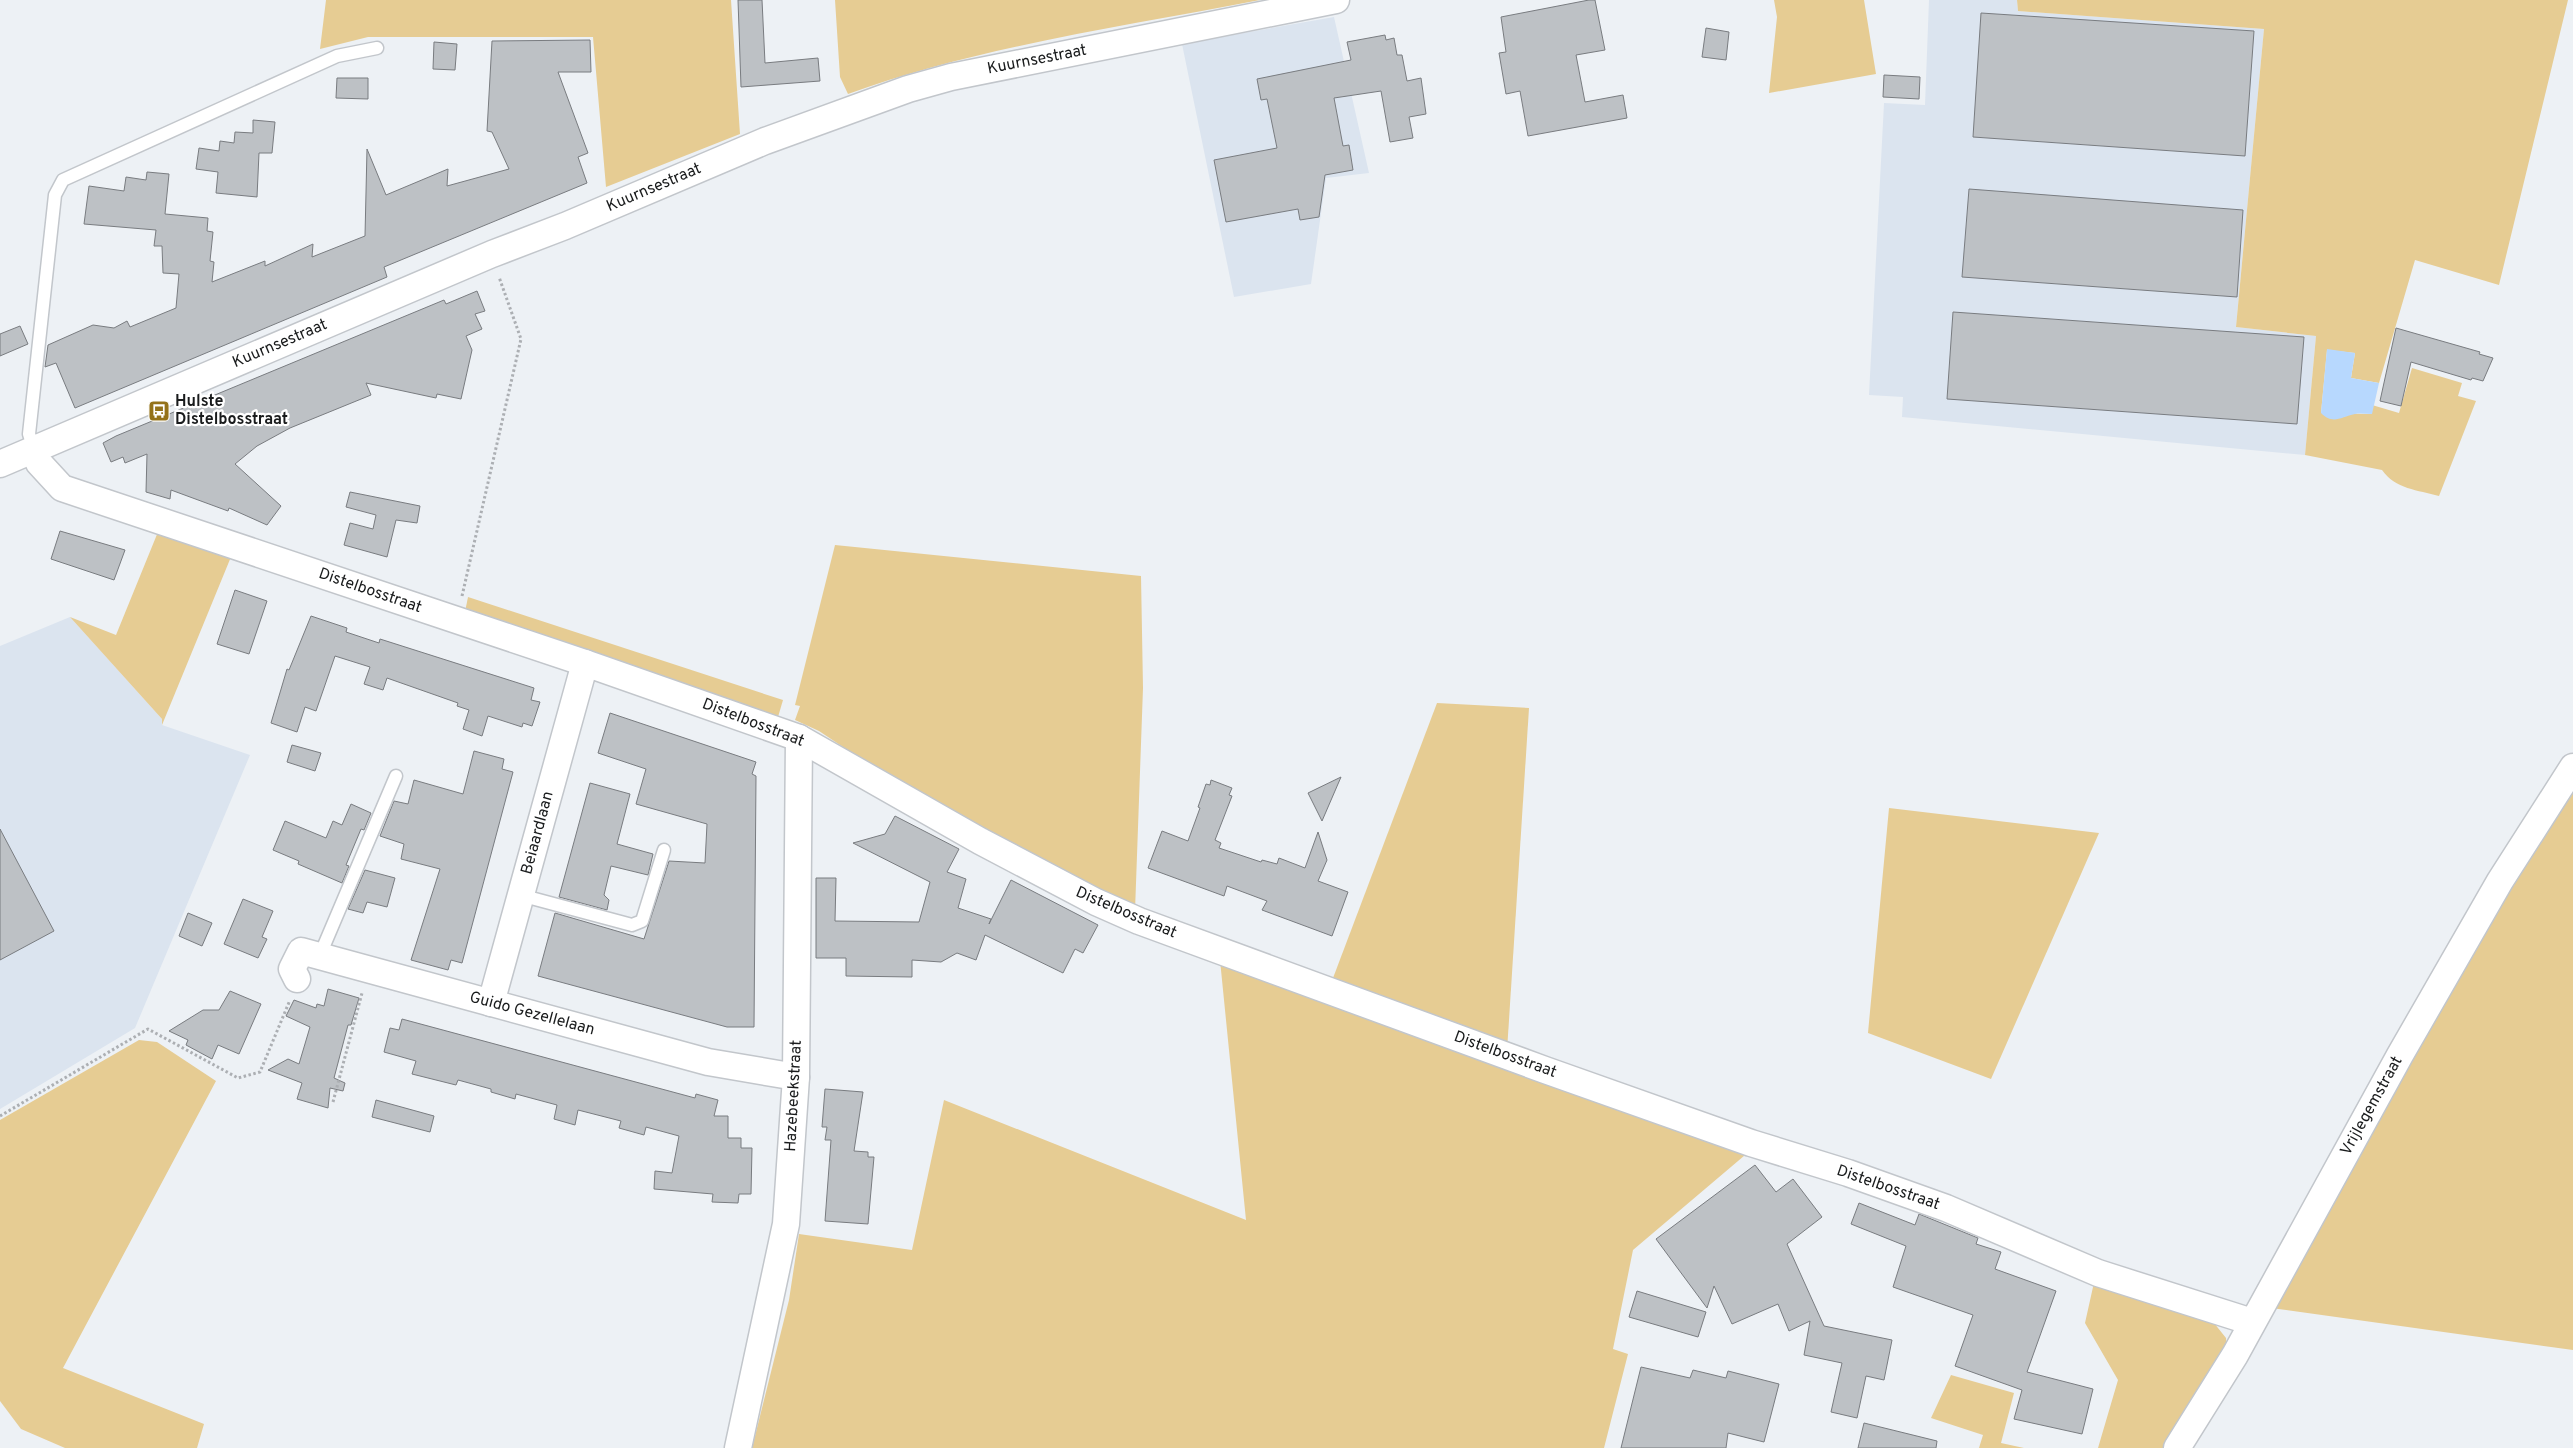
<svg xmlns="http://www.w3.org/2000/svg" width="2573" height="1448" font-family="Overpass,sans-serif">
<rect width="100%" height="100%" fill="#edf1f5"/>
<g fill="#dbe4ef">
<path d="M1929,0H2017L2018,11L2264,29L2236,327L2316,336L2305,455L1902,417L1903,397L1869,395L1884,103L1925,105Z"/>
<path d="M1334,17L1369,173L1326,178L1311,284L1234,297L1182,44Z"/>
<path d="M70,617L162,719V725L250,755L135,1028L0,1109V646Z"/>
</g>
<g fill="#e6cc93">
<path d="M326,0H731L740,134L606,187L593,37H368L320,49Z"/>
<path d="M835,0H1260C1122,27 980,46 848,94L840,77Z"/>
<path d="M1774,0H1864L1876,74L1769,93L1777,17Z"/>
<path d="M2017,0H2568L2499,285L2415,260L2379,383L2351,378L2355,353L2327,350L2321,413L2371,414L2372,405L2399,413L2412,368L2462,383L2458,396L2476,401L2439,496C2418,490 2395,489 2382,470L2305,455L2316,336L2236,327L2264,29L2018,11Z"/>
<path d="M160,527L233,552L162,725V719L70,617L116,635Z"/>
<path d="M835,545L1141,576L1143,688L1135,911L873,767L819,731L795,720L800,706L795,705Z"/>
<path d="M468,597L783,700L778,717L465,612Z"/>
<path d="M1437,703L1529,708L1507,1051L1330,986Z"/>
<path d="M2573,782V1350L2271,1308L2371,1121Z"/>
<path d="M1889,808L2099,833L1991,1079L1868,1033Z"/>
<path d="M1220,960L1751,1150L1633,1250L1613,1349L1628,1354L1604,1448H752L789,1300L799,1234L912,1250L944,1100L1246,1220Z"/>
<path d="M139,1040L157,1042L216,1081L63,1368L204,1424L197,1448H65L21,1429L0,1401V1120Z"/>
<path d="M2095,1278L2214,1323L2226,1338L2227,1354L2170,1448H2098L2118,1380L2085,1323Z"/>
<path d="M1951,1375L2014,1393L2001,1443L2024,1448H1979L1983,1435L1931,1418Z"/>
</g>
<path fill="#b7d8fe" d="M2327,349L2355,353L2351,378L2379,383L2372,414C2366,414 2360,413 2355,414C2341,417 2333,425 2321,413Z"/>
<g fill="#bdc1c5" stroke="#797c80">
<path d="M738,0H762L765,63L818,58L820,81L741,87Z"/>
<path d="M1589,0H1595L1605,50L1576,55L1585,102L1623,95L1627,118L1528,136L1520,91L1506,94L1499,53L1506,52L1501,17Z"/>
<path d="M1981,13L2254,31L2245,156L1973,137Z"/>
<path d="M1706,28L1729,32L1726,60L1702,57Z"/>
<path d="M1385,35L1386,40L1394,38L1397,55H1402L1407,81L1421,78L1426,114L1409,117L1413,138L1390,142L1381,91L1334,98L1343,146L1349,145L1353,170L1325,175L1319,217L1300,220L1298,209L1226,222L1214,160L1277,148L1267,99L1261,100L1257,79L1351,60L1347,42Z"/>
<path d="M590,40L591,72H558L588,153L578,157L587,183L384,267L387,277L75,408L56,363L45,367L48,345L93,325L114,328L127,321L130,327L176,308L179,274L163,273L162,246H154L156,230L84,224L89,186L124,191L126,177L146,180L147,172L169,174L165,214L208,218L207,231L213,232L210,261L214,262L212,282L265,261V266L313,244L312,257L365,236L367,149L386,195L448,169L447,186L509,169L492,132L487,131L492,41Z"/>
<path d="M434,42L457,44L455,70L433,69Z"/>
<path d="M1884,75L1920,77L1919,99L1883,97Z"/>
<path d="M337,78H368V99L336,98Z"/>
<path d="M253,120L275,122L272,153H259L257,197L216,193L218,172L196,169L199,148L219,151L220,141L234,143L235,132L253,133Z"/>
<path d="M1969,189L2243,210L2237,297L1962,277Z"/>
<path d="M477,291L485,311L475,314L482,329L466,336L472,350L461,399L437,394L436,398L366,383L371,395L290,428L257,446L235,464L281,506L267,525L229,508L228,511L171,490L170,499L146,492L147,454L125,463L123,457L111,462L103,443L116,436L444,300L446,304Z"/>
<path d="M1953,312L2304,337L2297,424L1947,399Z"/>
<path d="M20,326L28,344L0,356V334Z"/>
<path d="M2396,328L2480,352L2479,354L2493,358L2483,381L2472,378L2471,380L2411,362L2401,406L2380,401Z"/>
<path d="M350,492L420,506L417,523L396,520L387,557L344,545L350,523L373,529L376,515L346,507Z"/>
<path d="M60,531L125,550L114,580L51,559Z"/>
<path d="M235,590L267,601L249,654L217,644Z"/>
<path d="M311,616L347,628L346,632L379,643L380,639L534,688L531,700L540,702L532,726L523,723L522,727L488,716L482,736L463,729L469,710L457,706L458,703L387,678L383,690L364,684L370,667L335,656L316,711L305,707L297,732L271,723L287,669L289,670Z"/>
<path d="M610,713L756,762L752,774L756,776L754,1027H727L538,976L555,913L644,939L669,861L705,863L707,824L636,804L646,769L598,753Z"/>
<path d="M292,745L321,753L315,771L287,762Z"/>
<path d="M474,751L504,759L502,769L513,772L462,963L451,960L448,970L411,960L440,869L401,859L404,844L380,836L394,801L408,804L414,780L463,794Z"/>
<path d="M1341,777L1322,821L1308,793Z"/>
<path d="M1211,780L1232,788L1229,795L1232,796L1215,840L1221,843L1219,848L1261,862L1262,860L1277,864L1279,858L1305,868L1318,832L1327,860L1318,881L1348,892L1332,936L1262,910L1267,901L1227,886L1224,896L1148,868L1162,831L1188,841L1200,808L1198,807L1206,784L1210,785Z"/>
<path d="M590,783L630,794L617,844L653,854L648,875L611,866L604,895L609,900L607,910L559,897Z"/>
<path d="M351,804L371,813L364,830L361,829L346,865L349,866L342,883L298,864L299,861L273,850L285,821L326,838L333,821L342,825Z"/>
<path d="M895,816L959,849L947,872L966,879L958,908L991,919L989,924L1011,880L1098,925L1083,953L1075,949L1063,973L985,935L976,960L957,953L941,962L912,960V977L846,976V958H816V878H836L835,921L919,922L930,882L853,843L885,834Z"/>
<path d="M0,829L54,931L0,960Z"/>
<path d="M365,870L395,878L387,907L367,902L363,913L348,909Z"/>
<path d="M243,899L273,911L262,937L267,939L258,958L224,944Z"/>
<path d="M188,913L212,923L202,946L179,936Z"/>
<path d="M328,989L359,998L351,1025H348L334,1078L345,1083L343,1091L330,1088L328,1108L297,1099L302,1083L268,1070L288,1059L299,1064L310,1027L286,1016L294,1000L316,1008L317,1004L324,1006Z"/>
<path d="M230,991L261,1004L239,1054L218,1045L212,1059L186,1045L188,1040L169,1031L203,1010H219Z"/>
<path d="M402,1019L695,1098L696,1094L718,1100L714,1116H728V1138H741V1148H752L751,1194H739L738,1203L712,1202L713,1194L654,1189L655,1171L672,1173L679,1136L646,1127L644,1135L619,1128L621,1121L578,1110L575,1125L554,1119L557,1105L516,1094L515,1099L491,1092V1089L458,1080L456,1085L412,1074L416,1061L384,1052L390,1028L399,1030Z"/>
<path d="M825,1089L863,1092L854,1151L868,1152V1157H874L868,1224L825,1221L831,1140H825L827,1127H822Z"/>
<path d="M376,1100L434,1116L430,1132L372,1117Z"/>
<path d="M1755,1165L1776,1192L1793,1179L1822,1217L1787,1244L1824,1326L1892,1340L1884,1380L1866,1376L1857,1418L1831,1412L1842,1363L1804,1355L1810,1321L1789,1331L1778,1304L1732,1324L1714,1286L1707,1308L1656,1239Z"/>
<path d="M1859,1203L1915,1225L1919,1214L1978,1238L1976,1244L2001,1252L1995,1269L2056,1291L2027,1372L2093,1389L2082,1434L2014,1419L2022,1390L1955,1366L1973,1315L1893,1287L1906,1246L1851,1224Z"/>
<path d="M1637,1291L1706,1312L1698,1337L1629,1317Z"/>
<path d="M1641,1367L1690,1378L1693,1370L1726,1378L1728,1371L1779,1384L1764,1442L1728,1433L1726,1448H1621Z"/>
<path d="M1864,1423L1937,1441L1936,1448H1858Z"/>
</g>
<g fill="none" stroke-linecap="round" stroke-linejoin="round">
<g stroke="#c2c6cb" stroke-width="15">
<g id="lane">
<path d="M34,450L29,434L55,195L63,180L337,56L377,48"/>
<path d="M520,895L632,925L642,921L664,850"/>
<path d="M320,955L396,776"/>
</g>
</g>
<g stroke="#c2c6cb" stroke-width="29">
<g id="street">
<path d="M34,450L39,463L62,488L585,663L799,738L980,841L1096,902L1139,921L1545,1070L1751,1143L1848,1173L1946,1208L2098,1273L2252,1322"/>
<path d="M0,464L492,254L565,226L765,141L908,89L951,77L1336,0"/>
<path d="M297,979L292,969L301,951L708,1062L796,1077"/>
<path d="M491,1003L585,663"/>
<path d="M738,1448L786,1224L796,1077L799,738"/>
<path d="M2177,1448L2235,1355L2400,1055L2500,881L2573,767"/>
</g>
</g>
<g stroke="#acafb3" stroke-width="3" stroke-dasharray="2.5 2.5" stroke-linecap="butt">
<path d="M462,596L521,339L499,277"/>
<path d="M333,1102L362,993"/>
<path d="M0,1116L148,1029L238,1078L260,1072L290,1000"/>
</g>
<use href="#lane" stroke="#fff" stroke-width="12"/>
<use href="#street" stroke="#fff" stroke-width="26"/>
</g>
<defs>
<g id="bus-square" transform="scale(1.125)"><rect x="-9" y="-9" width="18" height="18" rx="4" fill="#94721a" stroke="#fff"/><path d="M-5-6H5V4H4V6H2V4H-2V6H-4V4H-5ZM-3.5-4V0h7V-4ZM-3.5 1.2v1.5H-2V1.2ZM2 1.2v1.5H3.5V1.2Z" fill="#fff"/></g>
</defs>
<g fill-rule="evenodd">
<use href="#bus-square" x="159" y="411"/>
</g>
<g text-anchor="middle" dominant-baseline="central" stroke-width="4.5" stroke-linejoin="round" paint-order="stroke">
<g font-size="16" fill="#191b1c" stroke="#fff">
<text transform="translate(1037 60) rotate(-11)">Kuurnsestraat</text>
<text transform="translate(654 188) rotate(-23)">Kuurnsestraat</text>
<text transform="translate(280 344) rotate(-23)">Kuurnsestraat</text>
<text transform="translate(370 591) rotate(19)">Distelbosstraat</text>
<text transform="translate(753 723) rotate(21)">Distelbosstraat</text>
<text transform="translate(538 833) rotate(-75)">Beiaardlaan</text>
<text transform="translate(1126 913) rotate(23)">Distelbosstraat</text>
<text transform="translate(532 1014) rotate(15)">Guido Gezellelaan</text>
<text transform="translate(1505 1055) rotate(20)">Distelbosstraat</text>
<text transform="translate(794 1096) rotate(-87)">Hazebeekstraat</text>
<text transform="translate(2372 1106) rotate(-61)">Vrijlegemstraat</text>
<text transform="translate(1888 1188) rotate(19)">Distelbosstraat</text>
</g>
<g font-size="16" font-weight="bold" fill="#191b1c" stroke="#fff" text-anchor="start">
<text x="175" y="402">Hulste<tspan x="175" dy="18">Distelbosstraat</tspan></text>
</g>
</g>
</svg>
